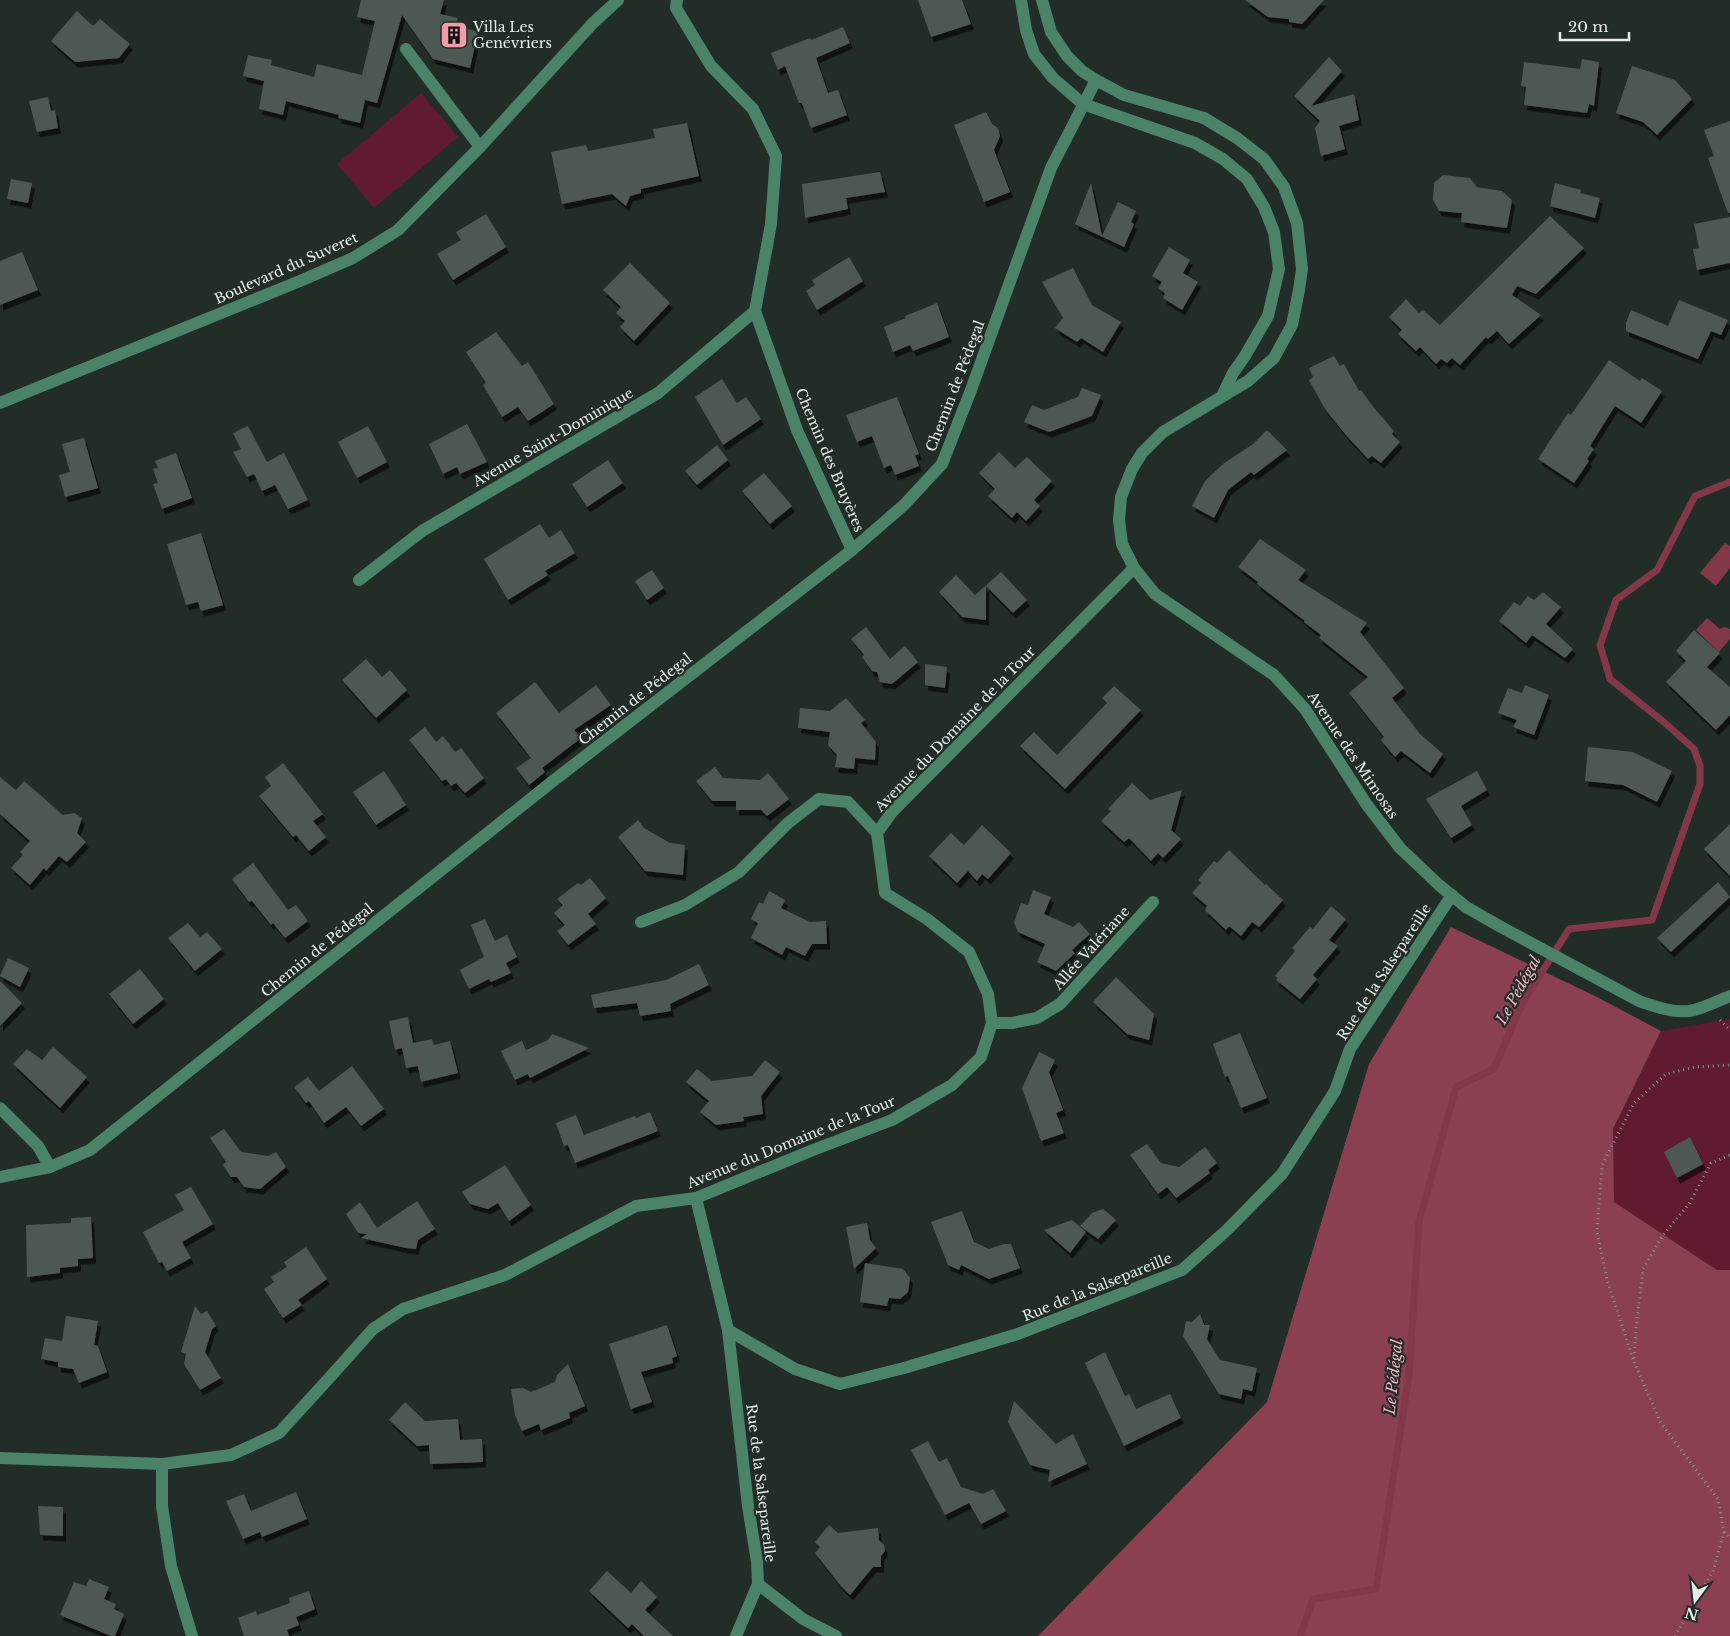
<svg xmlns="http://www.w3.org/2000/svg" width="1730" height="1636" font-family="'Libre Baskerville',serif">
<defs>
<filter id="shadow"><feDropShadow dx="3" dy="5.5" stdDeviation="0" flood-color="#0009"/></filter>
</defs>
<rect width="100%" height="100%" fill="#232d28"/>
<g fill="#601b2f">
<path d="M421,93L458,137L374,208L337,164Z"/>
<path d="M1730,1019V1270H1717L1614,1202L1613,1129L1661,1031Z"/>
</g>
<path fill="#8b4052" d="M1451,927L1595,996L1661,1031L1613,1129L1614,1202L1717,1270H1730V1636H1038L1267,1402L1369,1064Z"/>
<g fill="#83384a">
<path d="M1725,543L1730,546V568L1716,586L1700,573Z"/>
<path d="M1707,618L1720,629L1724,627L1730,629V639L1719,652L1696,630Z"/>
</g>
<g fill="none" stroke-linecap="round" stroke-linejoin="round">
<path stroke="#83384a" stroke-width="7" d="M1300,1636L1313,1599L1376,1589L1409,1375L1419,1222L1456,1087L1494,1069L1522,1004L1569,929L1652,920L1700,784V766L1694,749L1665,723L1610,679L1600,645L1616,600L1657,570L1695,496L1730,482"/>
</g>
<g fill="#4d5852" filter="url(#shadow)">
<path d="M361,0H444L440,14L458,18L456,25L478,32L470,68L433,59L402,15L377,103L365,100L360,123L338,118L339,115L286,101L283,115L259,109L264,81L243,76L248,55L272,60L271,65L314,77L317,64L362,75L375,21L357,17Z"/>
<path d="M918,0H962L971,24L931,37Z"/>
<path d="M1245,0H1324L1302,24L1289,22V19L1268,17Z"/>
<path d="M77,11L93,26L100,19L130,44L119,58L75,62L51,41Z"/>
<path d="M843,27L850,43L816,58L828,93L838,90L847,115L811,128L802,103H799L785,66L778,70L771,53L810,38L811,40Z"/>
<path d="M1329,57L1342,71L1311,106L1354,94L1359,120L1339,126L1345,149L1321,156L1315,128L1320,121L1294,96Z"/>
<path d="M1582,59L1599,62L1594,106L1589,104L1587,113L1524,105L1526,87L1521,86L1524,62L1580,69Z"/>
<path d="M1632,66L1675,80L1692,99L1657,135L1643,122L1616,113Z"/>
<path d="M48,97L51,111L55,110L58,128L37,132L29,101Z"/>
<path d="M986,112L992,124L998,128L1000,136L994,150L1010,192L984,202L954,125Z"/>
<path d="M1730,121V213H1728L1708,158L1714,156L1704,130Z"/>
<path d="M687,123L699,176L641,189V193L630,196L626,206L612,194L562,204L551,152L586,145L588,151L655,138L653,129Z"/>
<path d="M880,172L885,192L846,198L848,209L805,218L802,184Z"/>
<path d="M1443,175L1470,178L1477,187L1502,191L1512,200L1507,228L1461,222L1462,213L1439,211L1433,200L1434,183Z"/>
<path d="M11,179L32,183L28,203L7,199Z"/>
<path d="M1091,183L1102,236L1118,202L1136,211L1131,222L1134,224L1124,247L1075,224Z"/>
<path d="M1555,183L1581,190L1580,193L1600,198L1595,218L1550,206Z"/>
<path d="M486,214L506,247L453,280L437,254L461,240L456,232Z"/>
<path d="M1550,216L1584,248L1536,294L1517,286L1512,295L1541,315L1509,344L1497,331L1488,339L1486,337L1460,365L1452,358L1447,363L1441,359L1436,364L1420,347L1416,351L1398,334L1402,330L1389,317L1406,299L1419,313L1423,310L1440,325Z"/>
<path d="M1730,217V263L1697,270L1693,249L1699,248L1694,224Z"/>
<path d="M1169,247L1190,260L1183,273L1198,282L1182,310L1163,298L1165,293L1158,288L1162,282L1152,276Z"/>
<path d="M22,252L38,290L0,305V261Z"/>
<path d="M849,257L863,281L817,310L806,291L815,285L812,280Z"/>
<path d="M630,263L670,303L634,341L620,327L625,321L616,313L621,307L603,290Z"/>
<path d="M1073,268L1092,305L1121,322L1103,352L1081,338L1077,342L1055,328L1063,318L1042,282Z"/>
<path d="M1679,300L1728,320L1721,335L1711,331L1698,359L1626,331V323L1631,310L1668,326Z"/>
<path d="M937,303L949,337L913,351L910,345L893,352L884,327L906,318L905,316Z"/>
<path d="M496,332L522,366L528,362L554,404L528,421L518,407L502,417L483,385L486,383L466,352Z"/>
<path d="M1334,356L1340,366L1344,364L1359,391L1361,390L1374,408L1394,431L1392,434L1400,442L1381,463L1372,456L1368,459L1345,434L1325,409L1309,380L1313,377L1309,368Z"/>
<path d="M1609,360L1640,381L1642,378L1662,391L1641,423L1615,406L1590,446L1594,449L1587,459L1589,461L1574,483L1538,459L1568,413L1571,415Z"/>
<path d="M722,379L737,403L746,397L761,419L723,445L695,397Z"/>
<path d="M1082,388L1101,395L1092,416L1049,432L1024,422L1032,405L1044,410L1078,397Z"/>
<path d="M897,397L919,454L915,455L919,466L895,475L891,465L884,468L872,436L857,442L846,415Z"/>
<path d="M467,424L487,462L460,474L457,467L443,474L429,444Z"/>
<path d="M248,426L267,462L284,453L308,500L288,509L275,485L262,491L254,474L247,477L233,452L241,449L233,433Z"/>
<path d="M368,426L387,462L357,478L338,442Z"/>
<path d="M1267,430L1287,450L1254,475L1251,472L1228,490L1214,518L1192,506L1205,481L1223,464L1253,444Z"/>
<path d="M84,438L98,488L65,497L59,475L70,472L62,444Z"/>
<path d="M717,445L728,460L697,485L685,471Z"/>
<path d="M999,452L1015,468L1027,457L1052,481L1034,500L1040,506L1026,521L1017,512L1012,518L988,496L995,489L979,473Z"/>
<path d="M176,453L192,498L162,509L153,484L158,483L153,469L158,468L155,461Z"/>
<path d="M608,460L623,483L587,507L572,484Z"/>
<path d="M764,473L792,506L770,524L742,491Z"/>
<path d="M540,524L549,538L561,530L575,553L545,571L548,575L508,600L484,559Z"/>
<path d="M201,533L223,605L201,611L198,602L186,605L167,544Z"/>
<path d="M1260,539L1306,570L1298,580L1367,623L1360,632L1404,688L1392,698L1420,734L1443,754L1430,773L1401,751L1395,757L1381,740L1384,737L1349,693L1368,677L1319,638L1321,635L1304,622L1305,621L1257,584L1258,582L1238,567Z"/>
<path d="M652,570L664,588L647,600L635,581Z"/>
<path d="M1001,572L1027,600L1013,613L986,586V620L962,617L939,592L956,575L975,595Z"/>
<path d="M1543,592L1561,607L1546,624L1573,649L1565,658L1532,635L1526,643L1499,621L1514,602L1520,606L1528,596L1534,600Z"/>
<path d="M866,627L890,659L905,646L918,662L892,684L880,682L877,672L872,671L862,657L864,655L851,639Z"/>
<path d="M1694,630L1720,653L1707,667L1730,687V715L1716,730L1666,682L1686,661L1676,651Z"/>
<path d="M366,659L382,677L390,670L407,690L376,718L342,680Z"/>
<path d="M925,664L947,667L945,688L925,685Z"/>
<path d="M535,682L559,713L596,685L611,705L574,730L581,738L542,768L545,772L529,785L516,768L531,758L496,713Z"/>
<path d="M1525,685L1549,695L1534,735L1513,727L1517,720L1498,713L1508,688L1522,693Z"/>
<path d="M1114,686L1141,710L1065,789L1020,746L1034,732L1057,755L1107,703L1102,698Z"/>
<path d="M846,698L865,720L861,723L876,742L875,760L855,758L854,769L835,767L837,755L828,745L830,732L798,728L800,708L830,711Z"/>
<path d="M425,727L436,742L443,736L455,752L461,748L484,778L465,793L456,783L451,786L446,779L442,781L409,740Z"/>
<path d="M1588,747L1633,752L1672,771L1657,802L1623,785L1585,781Z"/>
<path d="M283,763L323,814L313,821L326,837L309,851L296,835L293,837L259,796L271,786L265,777Z"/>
<path d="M715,767L723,778L760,780L768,773L789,799L767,816L761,810H736V801H712L696,781Z"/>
<path d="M384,771L406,805L376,825L353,792Z"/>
<path d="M1477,771L1487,790L1461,806L1472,825L1451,838L1426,799Z"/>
<path d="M0,777L16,790L24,781L63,815L74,813L82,818L77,833L86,842L67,862L59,856L46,871L44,868L30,885L11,868L23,855L20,852L30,841L0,814Z"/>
<path d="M1132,783L1150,800L1182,790L1171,830L1181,839L1163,858L1158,853L1151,861L1129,838L1124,842L1101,821L1111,811L1108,809Z"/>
<path d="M638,820L644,828L670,843L685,845L683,875L645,871L618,837Z"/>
<path d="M1730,824V876L1704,849Z"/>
<path d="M982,825L1011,853L988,879L982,874L977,881L968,871L957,883L929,856L951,833L964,845Z"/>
<path d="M1229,850L1265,885L1266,884L1283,900L1259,927L1252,922L1241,936L1229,926L1226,930L1205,910L1207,906L1192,893L1201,883L1198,880L1214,861L1217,863Z"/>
<path d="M253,863L288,910L296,905L308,921L285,938L273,923L271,925L252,901L249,902L232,879Z"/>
<path d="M590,878L606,898L588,914L596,924L568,945L557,931L565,925L554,913L563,905L557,899L578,883L581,885Z"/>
<path d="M1718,882L1730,897L1671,952L1657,938Z"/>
<path d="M1033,890L1051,897L1044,914L1073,927L1079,922L1090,934L1072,950L1075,953L1056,971L1037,962L1045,944L1018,932L1014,922L1021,903L1028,905Z"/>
<path d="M769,891L785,900L781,908L810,922L826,921L827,944H812L805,956L786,947L782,955L751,938L758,923L751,919L759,902L763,904Z"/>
<path d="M1331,906L1346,919L1329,940L1338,946L1313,975L1317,979L1300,999L1276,980L1278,978L1275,976L1295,951L1292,948L1310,927L1313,929Z"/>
<path d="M485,919L495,941L507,935L517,957L506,963L511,973L491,982L489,979L469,989L460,970L484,957L471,925Z"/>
<path d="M188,923L200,937L207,932L222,949L195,971L168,938Z"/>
<path d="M8,958L29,968L20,987L0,976Z"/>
<path d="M699,964L709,985L670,1004L671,1011L640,1016L637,1003L594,1008L591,995L666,980Z"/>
<path d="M140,969L164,999L133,1024L109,994Z"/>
<path d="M1116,977L1154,1014L1149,1040L1127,1034L1093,1002Z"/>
<path d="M0,981L22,1003L0,1026Z"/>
<path d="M408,1017L413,1043L432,1039L434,1045L450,1041L458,1073L421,1082L418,1066L406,1068L402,1048L395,1050L389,1021Z"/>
<path d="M1240,1033L1267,1098L1241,1108L1228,1076L1225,1077L1213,1044Z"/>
<path d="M552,1034L589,1048L530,1078L528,1074L515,1080L501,1051L522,1041L526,1050L548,1040Z"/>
<path d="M53,1047L87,1077L60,1108L13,1064L27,1049L42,1060Z"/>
<path d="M1039,1052L1055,1060L1049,1072L1063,1110L1056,1113L1064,1133L1041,1141L1022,1088Z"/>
<path d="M765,1060L780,1072L761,1096L763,1114L743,1117L744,1121L716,1125L700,1112L709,1101L686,1082L697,1069L712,1081L752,1076Z"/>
<path d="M352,1066L384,1109L361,1126L346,1107L324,1123L309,1101L306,1103L294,1087L308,1077L319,1091Z"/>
<path d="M650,1112L658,1131L575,1163L568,1145L564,1146L556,1123L576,1115L584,1135L635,1116L636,1118Z"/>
<path d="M224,1129L241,1152L268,1156L276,1152L286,1167L260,1189L244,1187L237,1177H231L223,1165L226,1162L210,1138Z"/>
<path d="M1690,1137L1703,1164L1677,1178L1664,1152Z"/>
<path d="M1147,1144L1161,1163L1179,1167L1205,1147L1217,1163L1208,1170L1210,1173L1176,1198L1167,1187L1158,1194L1130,1155Z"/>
<path d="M505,1165L531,1205L509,1221L498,1203L488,1209L470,1204L462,1192Z"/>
<path d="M191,1187L213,1224L182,1242L191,1258L167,1271L162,1262L159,1263L143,1232L184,1210L175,1195Z"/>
<path d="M417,1201L435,1229L418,1240L416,1249L406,1248L361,1238L367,1234L358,1233L346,1214L360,1202L377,1228Z"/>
<path d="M1103,1209L1116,1220L1098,1239L1080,1226L1092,1213Z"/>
<path d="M962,1211L974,1242L989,1249L1004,1244H1011L1020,1268L989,1279L961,1265L959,1270L948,1265L931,1222Z"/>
<path d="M91,1217L93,1258L78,1259V1266L60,1268V1273L27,1277L26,1225L71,1223V1218Z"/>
<path d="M1072,1220L1086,1232L1070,1253L1044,1230Z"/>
<path d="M867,1223L870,1240L876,1248L854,1269L846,1227Z"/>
<path d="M306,1247L327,1279L298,1300L302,1305L283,1318L264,1289L274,1282L271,1277L287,1267L284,1262Z"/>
<path d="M865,1263L903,1269L910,1278L908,1292L900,1299L889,1298L887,1306L860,1302Z"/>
<path d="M195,1306L201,1314L207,1311L216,1326L212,1329L205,1352L221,1378L200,1390L184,1364L186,1354L181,1352Z"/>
<path d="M1200,1314L1204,1325H1210L1207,1339L1220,1360L1257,1368L1252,1391L1243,1389L1241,1399L1219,1394L1183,1336L1186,1321L1192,1322Z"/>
<path d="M66,1316L98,1321L94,1345L98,1346L107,1372L79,1383L73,1369L58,1367V1362L41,1359L45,1338L62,1341Z"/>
<path d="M667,1325L677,1356L672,1358L673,1363L641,1372L652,1402L631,1409L609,1344Z"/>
<path d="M1105,1352L1125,1396L1129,1394L1136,1409L1170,1394L1181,1418L1124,1446L1085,1363Z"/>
<path d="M568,1364L585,1406L569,1413L570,1418L541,1430L539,1424L522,1431L515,1415L511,1389L523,1388L531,1392L555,1382L557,1375Z"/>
<path d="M1014,1401L1056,1444L1073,1434L1087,1464L1048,1482L1050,1470L1030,1465L1008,1422Z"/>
<path d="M405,1402L425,1421L458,1419L460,1440L482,1439L483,1462L430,1464L429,1445L417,1446L389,1420Z"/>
<path d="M928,1441L939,1462L947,1458L961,1487L983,1494L993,1489L1006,1511L981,1524L969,1503L945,1515L911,1450Z"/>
<path d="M296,1492L307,1519L262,1537L260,1532L243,1539L226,1501L244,1494L251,1511Z"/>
<path d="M38,1506L63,1507V1536L40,1535Z"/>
<path d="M829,1525L838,1533L878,1528L879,1540L884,1545L885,1551L881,1556V1567H873L850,1595L840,1585L815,1553L820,1547L815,1542Z"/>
<path d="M607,1571L631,1593L641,1581L657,1597L645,1610L673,1636H644L632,1624L628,1628L589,1591Z"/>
<path d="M89,1579L109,1587L104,1599L116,1604L114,1609L124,1614L115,1636H111L60,1615L74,1582L86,1586Z"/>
<path d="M309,1591L315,1609L296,1617L299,1625L287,1630L289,1636H244L238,1618L256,1611L257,1615L290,1603L289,1598Z"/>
</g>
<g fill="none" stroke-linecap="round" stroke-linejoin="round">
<g stroke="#8b938f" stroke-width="3" stroke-dasharray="1 4" stroke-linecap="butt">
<path d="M1720,1020L1730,1030"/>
<path d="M1633,1359L1607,1280L1597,1232L1602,1165L1634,1103L1666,1074L1695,1067L1730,1065"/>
<path d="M1724,1532L1730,1538"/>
<path d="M1675,1636L1713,1571L1724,1532L1718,1499L1661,1423L1634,1362L1636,1329L1643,1269L1663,1235L1689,1204L1711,1163L1730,1155"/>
</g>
<g stroke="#4a8368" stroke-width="12">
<path d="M677,0L676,8L711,66L753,109L776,156L771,224L755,311L797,430L852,550"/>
<path d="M1021,0L1026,30L1034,54L1053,78L1083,104L1195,143L1223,159L1247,179L1264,207L1274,232L1279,269L1268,316L1245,356L1233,373L1222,396"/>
<path d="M1042,0L1051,32L1067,56L1082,71L1096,80L1124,95L1204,118L1237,138L1264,159L1284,187L1297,223L1302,269L1299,290L1292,325L1274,358L1248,381L1163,432L1142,453L1132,469L1121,497L1119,520L1122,544L1134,568L1155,594L1274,675L1305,709L1367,805L1400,848L1439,885L1466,907L1501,927L1639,1001C1654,1006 1672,1013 1689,1011C1703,1009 1717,1001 1730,996"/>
<path d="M406,49L480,147"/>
<path d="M0,403L300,281L353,258L398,230L480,147L593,23L618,0"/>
<path d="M359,580L422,531L658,393L755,311"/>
<path d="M641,922L685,905L739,872L788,823L819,799L848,802L877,833"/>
<path d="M992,1023H1012L1037,1018L1060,1004L1153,902"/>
<path d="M0,1108L38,1146L50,1167"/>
<path d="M0,1177L50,1167L90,1150L553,781L852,550L904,505L942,464L971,390L1051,168L1096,80"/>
<path d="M696,1198L728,1330L748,1506L757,1562L758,1584L736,1636"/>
<path d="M728,1330L795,1369L840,1384L904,1368L1018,1334L1182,1270L1227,1230L1282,1174L1335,1091L1350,1049L1452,895"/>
<path d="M0,1458L162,1464L231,1455L279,1433L331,1376L373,1329L403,1309L505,1275L636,1206L696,1198L813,1150L892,1120L952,1085L981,1057L992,1023L988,994L969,952L927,919L885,893L877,833L892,812L1134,568"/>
<path d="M162,1464V1506L171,1566L192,1636"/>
<path d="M758,1584L803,1619L836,1636"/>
</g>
</g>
<defs>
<g id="building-square" transform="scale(1.4375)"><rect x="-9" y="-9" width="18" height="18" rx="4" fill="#f39aac" stroke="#232d28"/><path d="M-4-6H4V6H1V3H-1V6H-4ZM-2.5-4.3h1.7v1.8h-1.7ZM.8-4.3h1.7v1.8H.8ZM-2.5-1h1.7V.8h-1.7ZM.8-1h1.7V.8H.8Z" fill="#111"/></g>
</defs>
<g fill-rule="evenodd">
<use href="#building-square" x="454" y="35"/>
</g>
<g text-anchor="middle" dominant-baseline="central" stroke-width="4.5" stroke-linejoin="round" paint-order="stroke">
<g font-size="14" fill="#e5ece8" stroke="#232d28" text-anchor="start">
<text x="473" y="27">Villa Les<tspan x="473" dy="16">Genévriers</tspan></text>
</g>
<g font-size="14" fill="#e5ece8" stroke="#232d28">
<text transform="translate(286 268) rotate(-24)">Boulevard du Suveret</text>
<text transform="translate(955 386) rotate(-69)">Chemin de Pédegal</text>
<text transform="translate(553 437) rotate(-30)">Avenue Saint-Dominique</text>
<text transform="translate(830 460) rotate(67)">Chemin des Bruyères</text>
<text transform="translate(635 699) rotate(-38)">Chemin de Pédegal</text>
<text transform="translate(955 729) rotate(-46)">Avenue du Domaine de la Tour</text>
<text transform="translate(1353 755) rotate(56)">Avenue des Mimosas</text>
<text transform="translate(1091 948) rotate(-48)">Allée Valériane</text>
<text transform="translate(317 950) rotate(-39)">Chemin de Pédegal</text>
<text transform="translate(1384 972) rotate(-57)">Rue de la Salsepareille</text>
<text transform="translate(791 1142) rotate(-22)">Avenue du Domaine de la Tour</text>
<text transform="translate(1097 1287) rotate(-22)">Rue de la Salsepareille</text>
<text transform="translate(761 1483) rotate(83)">Rue de la Salsepareille</text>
</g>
<g font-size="15" font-style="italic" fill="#f9b4c1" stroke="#232d28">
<text transform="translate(1518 990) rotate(-61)">Le Pédégal</text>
<text transform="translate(1393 1377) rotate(-84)">Le Pédégal</text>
</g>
</g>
<g transform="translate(1695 1601) rotate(195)" stroke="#232d28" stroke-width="4" paint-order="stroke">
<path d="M0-4L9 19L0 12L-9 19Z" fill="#e5ece8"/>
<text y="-8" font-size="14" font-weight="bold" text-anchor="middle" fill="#e5ece8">N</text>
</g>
<path d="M1560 32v8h69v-8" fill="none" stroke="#e5ece8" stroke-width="2.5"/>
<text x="1568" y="32" font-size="15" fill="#e5ece8" stroke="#232d28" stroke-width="4" paint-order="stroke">20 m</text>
</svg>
